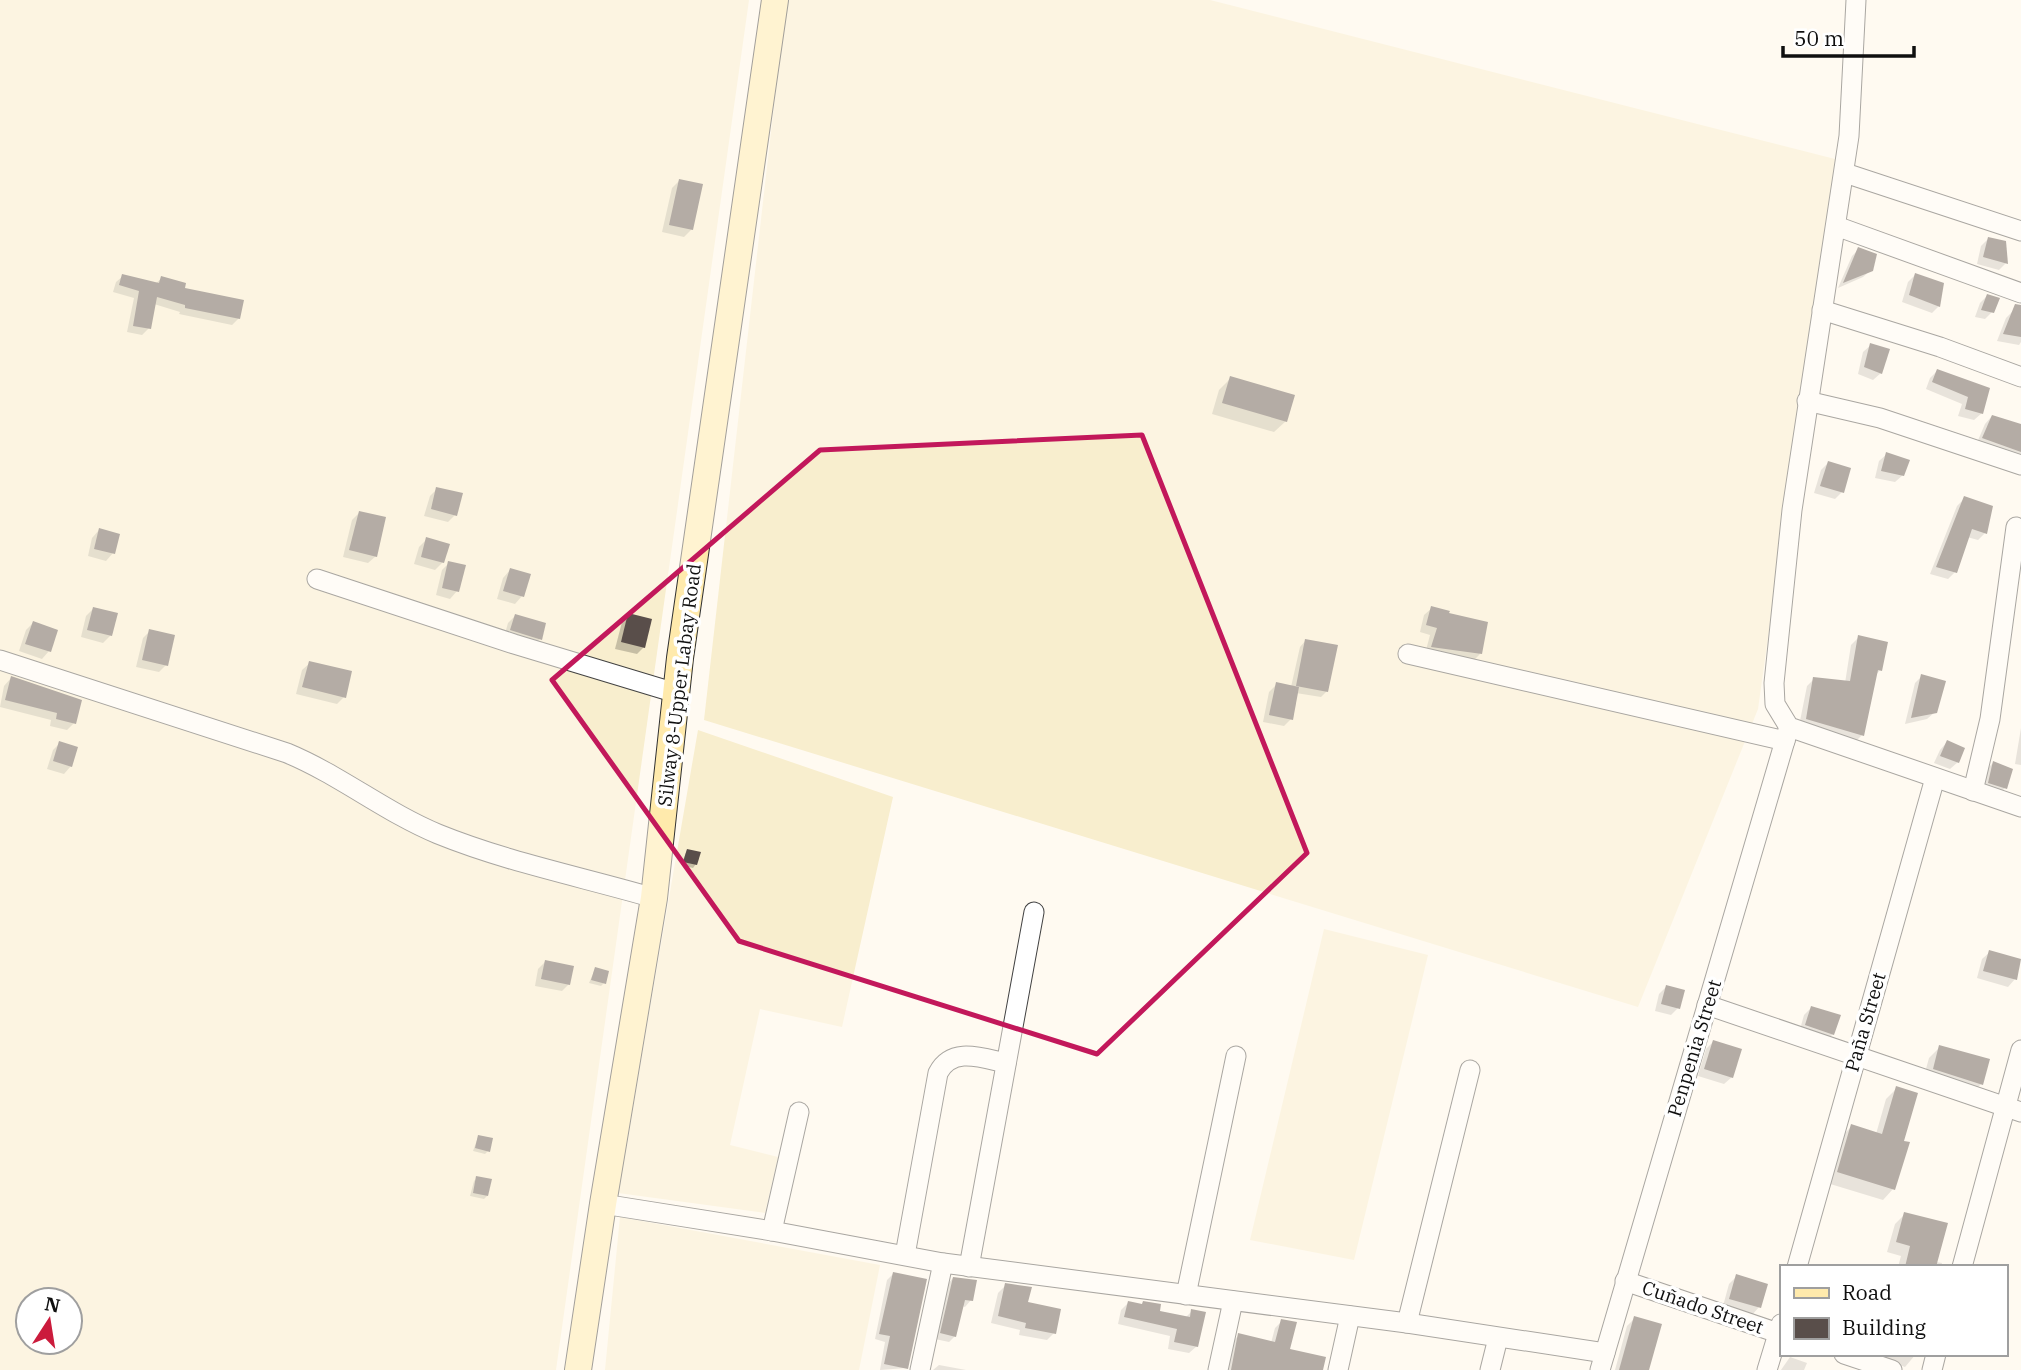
<svg xmlns="http://www.w3.org/2000/svg" width="2021" height="1370" font-family="'IBM Plex Serif',serif">
<rect width="100%" height="100%" fill="#fffaf1"/>
<g fill="#f8eece" fill-rule="evenodd">
<path d="M0,0H749L556,1370H0ZM28,1300H70V1342H28Z"/>
<path d="M786,0H1210L1835,159L1758,709L1638,1007L704,720Z"/>
<path d="M698,730L893,797L842,1027L760,1009L730,1145L778,1157L765,1213L618,1193Z"/>
<path d="M1324,929L1428,955L1354,1260L1250,1240Z"/>
<path d="M620,1217L880,1265L859,1370H605Z"/>
</g>
<g fill="#0003">
<path d="M679,181L692,229L684,237L662,232L672,188Z"/>
<path d="M1989,238L2006,263L1999,270L1977,264L1981,246Z"/>
<path d="M1859,249L1871,270L1863,277L1838,288L1852,256Z"/>
<path d="M1915,275L1939,306L1932,313L1902,302L1908,282Z"/>
<path d="M123,276L155,284L162,278L239,318L232,325L179,314L180,312L154,304L149,328L142,335L127,332L134,298L113,292L116,282Z"/>
<path d="M1987,296L1992,312L1985,319L1975,317L1980,303Z"/>
<path d="M2013,311L2021,313V342L2019,345L1997,341L2006,318Z"/>
<path d="M1871,345L1881,373L1873,380L1858,374L1863,352Z"/>
<path d="M1937,371L1988,389L1982,413L1974,420L1958,416L1962,404L1926,389L1930,378Z"/>
<path d="M1231,378L1286,421L1274,432L1212,414L1219,390Z"/>
<path d="M1992,416L2021,425V464L1976,445L1985,424Z"/>
<path d="M1887,454L1903,475L1895,482L1875,478L1879,461Z"/>
<path d="M1828,463L1842,492L1835,499L1814,493L1821,470Z"/>
<path d="M437,489L455,515L448,522L424,516L430,496Z"/>
<path d="M1965,498L1985,533L1978,540L1967,537L1955,572L1948,579L1930,574L1957,506Z"/>
<path d="M359,513L376,556L368,563L343,557L352,520Z"/>
<path d="M99,530L113,553L106,561L88,556L92,538Z"/>
<path d="M427,539L443,562L435,570L414,564L419,547Z"/>
<path d="M449,563L457,591L450,599L436,595L442,570Z"/>
<path d="M510,570L522,596L515,604L497,599L503,578Z"/>
<path d="M1432,608L1480,654L1473,661L1425,654L1430,635L1420,632L1424,615Z"/>
<path d="M93,609L111,635L103,643L81,637L86,616Z"/>
<path d="M629,615L644,647L637,654L615,649L622,622Z"/>
<path d="M515,616L540,639L533,646L504,637L508,623Z"/>
<path d="M33,623L49,651L42,659L19,651L26,630Z"/>
<path d="M150,631L166,665L159,672L136,667L143,638Z"/>
<path d="M1859,637L1880,670L1875,676L1862,735L1855,742L1799,726L1807,686L1814,679L1845,683L1851,645Z"/>
<path d="M1306,640L1327,691L1321,697L1296,693L1291,719L1284,726L1263,722L1269,692L1277,684L1291,687L1300,647Z"/>
<path d="M310,663L344,697L337,704L296,694L302,670Z"/>
<path d="M1922,676L1935,712L1927,719L1905,724L1915,683Z"/>
<path d="M11,678L74,723L67,730L50,726L51,720L0,707L4,686Z"/>
<path d="M2021,728V765L2015,764Z"/>
<path d="M1947,742L1958,762L1950,769L1934,763L1940,750Z"/>
<path d="M60,743L71,766L64,774L47,769L53,750Z"/>
<path d="M1993,763L2005,788L1998,795L1981,790L1986,770Z"/>
<path d="M687,850L696,864L693,868L681,865Z"/>
<path d="M1990,952L2015,979L2008,987L1977,978L1982,959Z"/>
<path d="M545,962L569,984L562,991L535,986L538,969Z"/>
<path d="M595,969L604,983L601,986L589,983Z"/>
<path d="M1666,987L1678,1008L1671,1015L1655,1011L1659,994Z"/>
<path d="M1811,1008L1833,1034L1825,1042L1799,1033L1804,1015Z"/>
<path d="M1713,1042L1732,1077L1724,1084L1698,1076L1706,1049Z"/>
<path d="M1940,1047L1981,1084L1970,1096L1923,1080L1929,1058Z"/>
<path d="M1897,1088L1902,1142L1893,1189L1883,1200L1827,1183L1841,1137L1852,1126L1876,1134L1886,1099Z"/>
<path d="M478,1137L488,1151L485,1154L473,1151Z"/>
<path d="M477,1178L487,1196L484,1199L470,1196L474,1181Z"/>
<path d="M1905,1214L1936,1262L1942,1263L1941,1267H1898L1901,1256L1887,1252L1895,1224Z"/>
<path d="M893,1274L906,1368L880,1370L885,1342L875,1339L887,1280Z"/>
<path d="M1737,1276L1766,1285L1759,1307L1752,1315L1723,1306L1729,1284Z"/>
<path d="M953,1278L971,1300L965,1307L962,1306L955,1336L949,1342L935,1339L947,1285Z"/>
<path d="M1006,1285L1054,1333L1047,1340L1019,1335L1020,1330L991,1323L998,1293Z"/>
<path d="M1128,1303L1185,1318L1192,1311L1197,1346L1189,1353L1168,1349L1170,1336L1118,1324L1121,1310Z"/>
<path d="M1635,1318L1638,1370H1615L1627,1326Z"/>
<path d="M1282,1321L1288,1350L1321,1370H1226L1232,1342L1239,1335L1271,1343L1275,1328Z"/>
<path d="M1876,1354H1916L1905,1367L1875,1356Z"/>
<path d="M1790,1357L1807,1363L1804,1370H1781Z"/>
<path d="M939,1365L966,1370H933Z"/>
</g>
<g fill="#594e4a">
<path d="M679,179L703,184L693,230L669,225Z"/>
<path d="M1988,237L2006,241L2008,264L1983,257Z"/>
<path d="M1858,247L1877,254L1873,271L1843,283Z"/>
<path d="M1915,273L1944,283L1940,307L1909,295Z"/>
<path d="M122,274L159,283L161,276L186,283L185,288L244,300L240,319L185,308V305L157,297L151,329L133,326L139,291L119,285Z"/>
<path d="M1987,294L2000,298L1994,313L1981,310Z"/>
<path d="M2015,304L2021,305V337L2003,334Z"/>
<path d="M1870,343L1890,349L1882,374L1864,367Z"/>
<path d="M1937,369L1990,388L1983,414L1965,409L1968,397L1932,382Z"/>
<path d="M1230,376L1295,395L1287,422L1222,403Z"/>
<path d="M1992,415L2021,424V452L1982,438Z"/>
<path d="M1886,452L1910,460L1904,476L1881,471Z"/>
<path d="M1828,461L1851,468L1844,493L1820,486Z"/>
<path d="M436,487L463,493L457,516L431,509Z"/>
<path d="M1964,496L1993,506L1987,534L1972,529L1957,573L1936,567Z"/>
<path d="M359,511L386,517L377,557L349,550Z"/>
<path d="M99,528L120,534L115,554L94,549Z"/>
<path d="M426,537L450,544L444,563L421,557Z"/>
<path d="M448,561L466,565L459,592L442,588Z"/>
<path d="M510,568L531,574L524,597L503,591Z"/>
<path d="M1431,606L1450,611L1449,613L1488,622L1482,654L1431,647L1437,628L1426,625Z"/>
<path d="M93,607L118,613L112,636L87,630Z"/>
<path d="M628,613L652,619L645,648L621,642Z"/>
<path d="M515,614L546,623L542,640L510,630Z"/>
<path d="M33,621L58,630L51,652L25,644Z"/>
<path d="M149,629L175,635L168,666L142,660Z"/>
<path d="M1858,635L1888,642L1882,671L1878,670L1864,736L1806,719L1813,677L1850,681Z"/>
<path d="M1305,639L1338,645L1328,692L1296,686Z"/>
<path d="M309,661L352,671L346,698L302,687Z"/>
<path d="M1921,674L1946,681L1937,713L1911,718Z"/>
<path d="M11,676L82,700L76,724L56,719L57,713L5,700Z"/>
<path d="M1276,682L1299,687L1293,720L1269,715Z"/>
<path d="M1947,740L1965,748L1959,763L1940,756Z"/>
<path d="M59,741L78,747L72,767L53,761Z"/>
<path d="M1993,761L2013,769L2007,789L1988,783Z"/>
<path d="M687,849L701,852L697,865L683,862Z"/>
<path d="M1989,950L2021,959L2017,980L1983,971Z"/>
<path d="M545,960L574,966L570,985L541,979Z"/>
<path d="M595,967L609,971L606,984L591,980Z"/>
<path d="M1666,985L1685,990L1680,1009L1661,1004Z"/>
<path d="M1811,1006L1841,1015L1834,1035L1805,1025Z"/>
<path d="M1713,1040L1742,1049L1733,1078L1704,1069Z"/>
<path d="M1939,1045L1990,1059L1983,1085L1933,1069Z"/>
<path d="M1896,1086L1918,1093L1904,1141L1910,1142L1895,1190L1837,1172L1851,1124L1882,1134Z"/>
<path d="M478,1135L493,1138L490,1152L475,1148Z"/>
<path d="M476,1176L492,1179L488,1196L473,1193Z"/>
<path d="M1904,1212L1948,1223L1936,1267H1905L1910,1246L1896,1242Z"/>
<path d="M893,1272L927,1279L908,1369L884,1364L890,1336L879,1334Z"/>
<path d="M1736,1274L1768,1284L1761,1308L1729,1299Z"/>
<path d="M953,1277L977,1280L973,1301L965,1300L956,1337L940,1333Z"/>
<path d="M1005,1283L1032,1287L1028,1302L1061,1309L1056,1334L1025,1328L1026,1323L998,1316Z"/>
<path d="M1128,1301L1142,1304L1143,1301L1161,1304L1160,1311L1190,1317L1191,1309L1206,1312L1198,1347L1174,1342L1177,1329L1124,1317Z"/>
<path d="M1634,1316L1662,1324L1649,1370H1619Z"/>
<path d="M1281,1319L1297,1322L1290,1349L1326,1357L1323,1370H1231L1238,1333L1275,1342Z"/>
</g>
<g fill="none" stroke-linecap="round" stroke-linejoin="round">
<g stroke="#424242" stroke-width="21">
<g id="street">
<path d="M1856,0L1849,136L1792,510L1774,683L1775,704L1789,727L2021,807"/>
<path d="M1845,173L2021,231"/>
<path d="M1836,226L2021,293"/>
<path d="M1822,310L1940,347L2021,377"/>
<path d="M1807,401L1880,418L2021,465"/>
<path d="M317,579L514,644L676,693"/>
<path d="M1408,654L1785,741"/>
<path d="M0,660L287,753C340,775 385,812 438,834C507,862 582,877 654,898"/>
<path d="M1973,791L1990,719L2016,527"/>
<path d="M1707,1005L2021,1112"/>
<path d="M603,1204L772,1231L943,1263L1407,1323L1605,1353"/>
<path d="M772,1231L799,1112"/>
<path d="M905,1255L938,1073C952,1046 982,1058 1006,1063"/>
<path d="M969,1267L1034,912"/>
<path d="M1797,1267L1935,778"/>
<path d="M1962,1267L2021,1050"/>
<path d="M1625,1281L1781,1334"/>
<path d="M1186,1295L1236,1056"/>
<path d="M1407,1323L1470,1070"/>
<path d="M1844,1354L1892,1370"/>
<path d="M920,1370L943,1263"/>
<path d="M1218,1370L1233,1301"/>
<path d="M1338,1370L1350,1316"/>
<path d="M1490,1370L1498,1338"/>
<path d="M1600,1370L1789,727"/>
<path d="M1767,1370L1781,1324"/>
<path d="M1932,1370L1936,1354"/>
</g>
</g>
<g stroke="#313131" stroke-width="28">
<path id="secondary" d="M578,1370L603,1204L654,898L680,658L775,0"/>
</g>
<use href="#street" stroke="#fff" stroke-width="19"/>
<use href="#secondary" stroke="#ffeaac" stroke-width="26"/>
</g>
<path d="M0 0H2021V1370H0ZM1142,435L1307,853L1097,1054L739,941L552,680L820,450Z" fill="#fffaf1" fill-opacity=".55" fill-rule="evenodd"/>
<path fill="none" stroke="#c2185b" stroke-width="5" stroke-linejoin="round" d="M1142,435L1307,853L1097,1054L739,941L552,680L820,450Z"/>
<g text-anchor="middle" dominant-baseline="central" stroke-width="7" stroke-linejoin="round" paint-order="stroke">
<g font-size="19" fill="#0f0f0f" stroke="#fff">
<text transform="translate(679 685) rotate(-83)">Silway 8-Upper Labay Road</text>
<text transform="translate(1865 1022) rotate(-74)">Paña Street</text>
<text transform="translate(1694 1048) rotate(-73)">Penpenia Street</text>
<text transform="translate(1703 1307) rotate(19)">Cuñado Street</text>
</g>
</g>
<rect x="1780" y="1265" width="228" height="91" fill="#ffffff" stroke="#9f9f9f" stroke-width="2"/>
<rect x="1794" y="1288" width="35" height="10" fill="#ffeaac" stroke="#9f9f9f" stroke-width="2"/>
<text x="1842" y="1300" font-size="21" fill="#0f0f0f">Road</text>
<rect x="1794" y="1318" width="35" height="21" fill="#594e4a" stroke="#9f9f9f" stroke-width="2"/>
<text x="1842" y="1335" font-size="21" fill="#0f0f0f">Building</text>
<g transform="translate(49 1321) rotate(12)"><circle r="33" fill="#ffffff" stroke="#9f9f9f" stroke-width="2"/>
<path d="M0-5L12 26L0 18L-12 26Z" fill="#cb1b3c"/>
<text y="-10" font-size="19" font-weight="bold" text-anchor="middle" fill="#0f0f0f">N</text>
</g>
<path d="M1783 46v10h131v-10" fill="none" stroke="#0f0f0f" stroke-width="3.5"/>
<text x="1794" y="46" font-size="21" fill="#0f0f0f" stroke="#ffffff" stroke-width="5" paint-order="stroke">50 m</text>
</svg>
